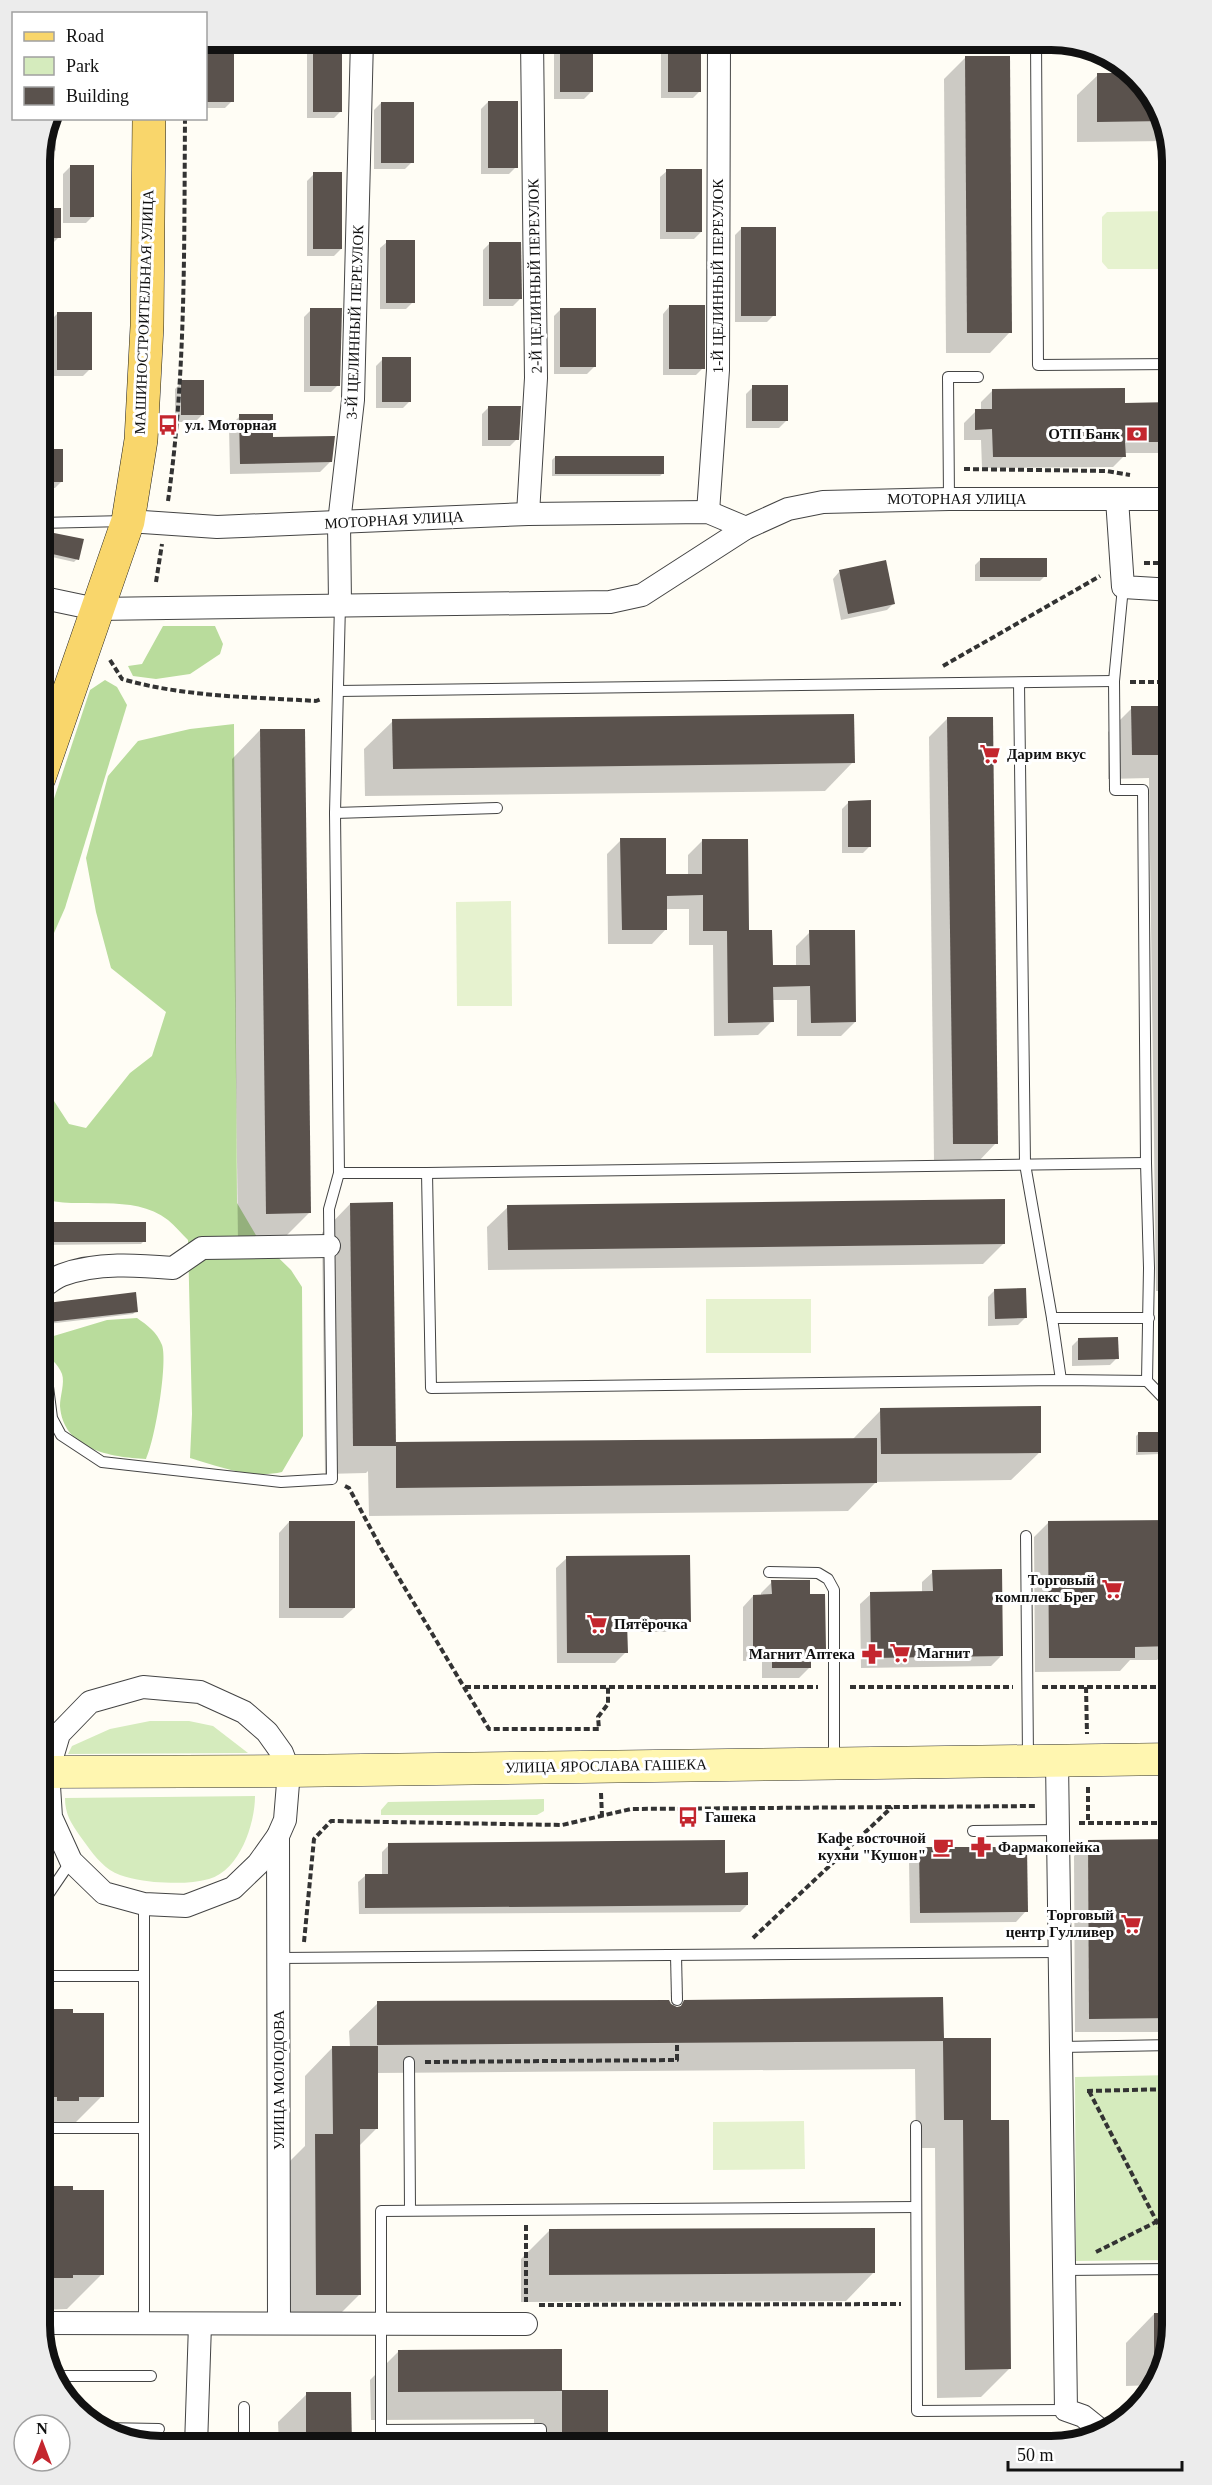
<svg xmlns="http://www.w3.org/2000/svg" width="1212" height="2485" font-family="'Times New Roman',serif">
<rect width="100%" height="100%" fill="#fffdf5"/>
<g fill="#d5ebbd">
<path d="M150,1721H189L213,1726L248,1753L68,1754L72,1746L110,1729Z"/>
<path d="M255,1796C255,1824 240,1870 209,1879C192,1884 171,1883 154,1882C140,1880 122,1878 110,1870C98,1862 88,1847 80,1836C71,1823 65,1814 65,1798Z"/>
<path d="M544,1799V1811L537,1815H381V1810L388,1802Z"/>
<path d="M1173,2075V2260L1076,2261L1075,2077Z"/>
</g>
<g fill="#b9dc9c">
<path d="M163,626H215L223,644L220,654L190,674L156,679L133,676L128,666L142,664Z"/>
<path d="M105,680L117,687L127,705L65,908L39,967V844L90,690Z"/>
<path d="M234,724L237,1203L257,1237L291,1270L302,1287L303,1436L282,1472C252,1479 220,1467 190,1458L192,1414L188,1240C182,1234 175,1226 168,1220C132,1192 80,1211 39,1198V1086L54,1101L69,1124L86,1128L130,1073L152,1056L166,1012L111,968L96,912L86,858L108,776L138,741L190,729Z"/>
<path d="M137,1318C147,1325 157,1332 162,1345C168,1363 155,1440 146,1459C111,1457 63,1450 60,1406C60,1396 65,1383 62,1374C58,1364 49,1355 39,1352V1337L47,1338L107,1320Z"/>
</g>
<g fill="#e6f2cf">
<path d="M1173,211V269H1108L1102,262V217L1107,212Z"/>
<path d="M511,901L512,1006H457L456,902Z"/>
<rect x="706" y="1299" width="105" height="54"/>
<path d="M804,2121L805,2169L713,2170V2122Z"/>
</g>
<g fill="#0003">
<path d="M206,39H232V101L225,108H206Z"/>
<path d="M311,39H341V111L334,118H307V43Z"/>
<path d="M554,39H591V92L584,99H554Z"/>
<path d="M661,39H700V91L693,98H661Z"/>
<path d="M965,58L1010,332L990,353H946L944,79Z"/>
<path d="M1133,74L1164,115L1169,141L1077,142V95L1098,75Z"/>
<path d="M488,102L516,167L509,174H481V109Z"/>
<path d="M381,103L412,162L405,169H374V110Z"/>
<path d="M47,118H80L47,119Z"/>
<path d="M44,132H56V150L49,157H39Z"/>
<path d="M70,167L93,216L86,223H63V174Z"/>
<path d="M667,171L701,232L694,239H660V177Z"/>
<path d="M314,174L341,249L334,256H307V181Z"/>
<path d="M39,209L59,237L52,244H39Z"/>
<path d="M742,228L774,315L767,322H735V235Z"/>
<path d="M387,242L413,302L406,309H380V248Z"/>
<path d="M490,243L520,299L513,306H483V250Z"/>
<path d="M669,307L703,368L696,375H663V314Z"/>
<path d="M561,309L594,367L587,374H554V316Z"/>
<path d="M311,310L338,385L331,392H304V317Z"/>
<path d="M58,313L90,369L83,376H51V320Z"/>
<path d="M383,359L410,401L403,408H376V366Z"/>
<path d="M182,382L202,415L195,422H175V389Z"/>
<path d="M753,387L786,421L779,428H746V394Z"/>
<path d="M993,390L1124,404H1173V453H1124V456L1113,467L982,468L981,440H964V423L976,411H981V402Z"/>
<path d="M489,407L517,439L510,446H482V414Z"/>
<path d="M240,416L272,438L331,461L320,472L230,474L229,427Z"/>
<path d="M39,451L62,481L55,488H39Z"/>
<path d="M555,457L663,473L660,476H552V460Z"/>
<path d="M39,531L77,559L74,562L39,554Z"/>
<path d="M980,560L1045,576L1040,581H975V565Z"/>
<path d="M839,572L894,603L887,610L841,620L833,579Z"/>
<path d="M1173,707V1291H1156L1149,778L1108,779V732L1132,708Z"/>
<path d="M948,718L996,1143L978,1162H934L929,737Z"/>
<path d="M393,721L853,762L825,791L365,796L364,749Z"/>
<path d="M260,730L309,1213L281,1241H238L232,759Z"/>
<path d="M849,802L870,846L863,853H842V809Z"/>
<path d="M621,840L665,876H688V855L702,841L747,931L771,967H796V946L810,932L855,1022L841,1036H797V1000H772V1021L758,1035L714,1036L713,945H689V909H666V929L652,944H608L607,854Z"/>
<path d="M350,1204H392L394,1446L397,1444L853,1439L881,1410L1040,1452L1011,1480L876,1482L848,1511L369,1516L368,1471L366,1473L325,1474L322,1233Z"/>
<path d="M508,1207L1004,1243L983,1264L488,1270L487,1227Z"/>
<path d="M39,1224L144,1241L141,1244L39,1245Z"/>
<path d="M995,1290L1025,1318L1018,1325L988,1326V1297Z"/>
<path d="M39,1305L136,1311L133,1314L39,1325Z"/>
<path d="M1079,1339L1117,1358L1110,1365L1072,1366V1346Z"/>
<path d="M1173,1352V1375H1167V1358Z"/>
<path d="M1139,1433L1163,1451L1160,1454L1136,1455V1436Z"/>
<path d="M289,1522L354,1608L343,1618H279V1533Z"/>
<path d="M1048,1523L1171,1646L1157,1660H1130L1120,1671L1035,1672L1034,1537Z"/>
<path d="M567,1558L689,1621L679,1632H626V1652L615,1663H557L556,1568Z"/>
<path d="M933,1572L1001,1656L991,1666L861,1668L860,1604L871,1594L922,1593V1582Z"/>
<path d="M772,1582L809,1596L824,1649L813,1660H810V1667L799,1678H762V1660L743,1661V1607L753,1596H761V1593Z"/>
<path d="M1173,1841V2032H1075L1074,1856L1088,1842Z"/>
<path d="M389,1845L724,1874L747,1905L740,1912L359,1914L358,1882L365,1876H382V1852Z"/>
<path d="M920,1849L1026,1911L1016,1922L910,1923L909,1860Z"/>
<path d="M685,2001L942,2040H989L990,2121L1009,2369L981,2397L937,2398L935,2148H916L915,2069L376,2073L377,2128L358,2147L360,2294L331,2323H288L287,2164L305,2146V2076L333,2047H350L349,2031L378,2003L670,2005L678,2009Z"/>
<path d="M44,2010L102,2096L67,2131H46L39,2135V2014Z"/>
<path d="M44,2187L102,2274L67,2309L39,2310V2192Z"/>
<path d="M549,2231L874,2272L846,2301L521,2302V2259Z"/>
<path d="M1154,2314L1173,2325L1154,2385L1126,2386V2343Z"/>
<path d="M399,2351H560V2391H607V2446H534V2419L371,2420L370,2380Z"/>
<path d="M307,2394L350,2446H279L278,2422Z"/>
<path d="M958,2439H1002V2446H951Z"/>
</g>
<g fill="#5a524d">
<rect x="206" y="39" width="28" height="63"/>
<rect x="313" y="39" width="29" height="73"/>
<rect x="560" y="39" width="33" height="53"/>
<rect x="668" y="39" width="33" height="53"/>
<path d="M965,56H1010L1012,333H967Z"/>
<path d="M1097,73H1132L1164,115L1165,121L1097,122Z"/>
<rect x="488" y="101" width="30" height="67"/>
<rect x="381" y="102" width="33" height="61"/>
<rect x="70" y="165" width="24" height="52"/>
<rect x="666" y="169" width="36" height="63"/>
<rect x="313" y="172" width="29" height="77"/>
<rect x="39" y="208" width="22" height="30"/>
<rect x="741" y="227" width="35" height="89"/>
<rect x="386" y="240" width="29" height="63"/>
<path d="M489,242H521L522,299H489Z"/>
<rect x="669" y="305" width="36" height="64"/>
<path d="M310,308H342L340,386H310Z"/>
<rect x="560" y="308" width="36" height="59"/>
<rect x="57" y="312" width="35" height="58"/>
<rect x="382" y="357" width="29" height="45"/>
<rect x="181" y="380" width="23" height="35"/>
<rect x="752" y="385" width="36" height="36"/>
<path d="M1125,388V403L1173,402V442H1125L1126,457H993L992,429L975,430V409H992V389Z"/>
<path d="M488,406H521L519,440H488Z"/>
<path d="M239,414H273V437L335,436L332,462L240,464Z"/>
<rect x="39" y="449" width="24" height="33"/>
<rect x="555" y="456" width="109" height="18"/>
<path d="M39,530L84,539L79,560L39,551Z"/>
<rect x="980" y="558" width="67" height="19"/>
<path d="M886,560L895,604L848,614L839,570Z"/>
<path d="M1131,706H1173V755H1132Z"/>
<path d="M854,714L855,763L393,769L392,719Z"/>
<path d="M947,717H993L998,1144H953Z"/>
<path d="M260,729H305L311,1213L266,1214Z"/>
<path d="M871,800V847H848V801Z"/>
<path d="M620,838H666V874H702V839H748L749,930H772L773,965H810L809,930H855L856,1022L811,1023L810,986L773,987L774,1022L728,1023L727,931H703V895L667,896V930H622Z"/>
<path d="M1005,1199V1244L508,1250L507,1205Z"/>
<path d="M393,1202L396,1446H353L350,1203Z"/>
<rect x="39" y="1222" width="107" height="20"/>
<path d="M1026,1288L1027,1318L995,1319L994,1289Z"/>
<path d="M136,1292L138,1312L40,1323L39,1304Z"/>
<path d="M1118,1337L1119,1359L1078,1360V1338Z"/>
<path d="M1041,1406V1453L881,1454L880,1408Z"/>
<rect x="1138" y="1432" width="27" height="20"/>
<path d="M877,1438V1483L396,1488V1442Z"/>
<path d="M1171,1520L1173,1646L1135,1647V1658H1049L1048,1521Z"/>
<rect x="289" y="1521" width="66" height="87"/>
<path d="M690,1555L691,1622H627L628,1653H567L566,1556Z"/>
<path d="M1002,1569L1003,1656L871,1658L870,1592L933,1591L932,1570Z"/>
<path d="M771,1580H810V1594H825L826,1650H811V1668H772V1650L753,1651V1595L772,1594Z"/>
<path d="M1173,1839V2018L1089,2019L1088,1840Z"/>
<path d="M725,1840V1873L748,1872V1905L365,1908V1874H388V1843Z"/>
<path d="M919,1847H1027L1028,1912L920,1913Z"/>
<path d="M943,1997L944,2038H991V2120H1009L1011,2369L965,2370L963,2120H944L943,2041L377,2045V2001L669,2000L671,2004L677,2007L681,2006L684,2000Z"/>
<path d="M44,2009H73V2013H104V2097H79V2101H57V2097H39V2013H44Z"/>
<path d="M332,2046H378V2129H360L361,2295H316L315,2134H333Z"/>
<path d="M44,2186H73V2190H104V2275H73V2278H44V2275H39V2190H44Z"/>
<path d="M875,2228V2273L549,2275V2229Z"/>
<path d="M1154,2313H1173V2325L1158,2373L1154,2372Z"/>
<path d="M562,2349V2390H608V2446H562V2391L398,2392V2350Z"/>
<path d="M306,2392H351L352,2446H306Z"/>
</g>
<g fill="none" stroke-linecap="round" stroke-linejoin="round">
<g stroke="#444" stroke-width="12">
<g id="service">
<path d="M1036,39L1038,365L1173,364"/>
<path d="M949,499L948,377H978"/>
<path d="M39,523L125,521"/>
<path d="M1123,587L1114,681L1115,790H1143L1146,1163L1149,1268L1147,1381L1173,1408"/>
<path d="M340,604L335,813L339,1173H427L431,1388L1061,1380L1147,1381"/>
<path d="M1019,683L1025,1164L1052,1318H1149"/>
<path d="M338,691L1114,681"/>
<path d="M335,813L497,808"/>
<path d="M427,1173L1146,1163"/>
<path d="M1052,1318L1061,1380"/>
<path d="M39,1364L46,1371L52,1418L61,1435L102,1462L281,1482L332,1479L329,1209L339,1173"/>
<path d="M1026,1536L1028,1758"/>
<path d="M769,1572L818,1573L828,1579L834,1590V1762"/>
<path d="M973,1831L1057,1830"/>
<path d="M144,1904V2324"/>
<path d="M39,1908L71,1861"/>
<path d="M676,1955L677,2000"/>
<path d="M279,1958L1059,1952"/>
<path d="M39,1976H144"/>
<path d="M1061,2047L1173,2045"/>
<path d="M409,2062L410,2210"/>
<path d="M916,2126L917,2411L1066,2410"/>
<path d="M39,2128H144"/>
<path d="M1064,2270L1173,2269"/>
<path d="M52,2376H151"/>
<path d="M101,2428L159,2429"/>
<path d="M381,2430L541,2429V2446"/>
<path d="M244,2446V2407"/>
<path d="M381,2446V2211L916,2207"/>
</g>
</g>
<g stroke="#444" stroke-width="24">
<g id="minor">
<path d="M1117,499L1123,587L1173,590"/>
<path d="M708,512L718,370L719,39"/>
<path d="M528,514L536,378L532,39"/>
<path d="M128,521L217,527L528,514L708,512L746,528"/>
<path d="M39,597L96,609L610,602L642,595L746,528L788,509L823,502L949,499H1173"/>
<path d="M340,604L339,523L353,400L362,39"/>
<path d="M39,1290C46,1285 54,1278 62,1275C97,1262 138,1265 173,1268L202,1248L329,1246"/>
<path d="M143,1687L200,1692L244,1712L267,1732L282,1753L289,1771L285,1820L278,1836L258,1864L233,1888L186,1906L144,1904L104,1893L71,1861L51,1817L48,1771L59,1734L90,1702Z"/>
<path d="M1057,1761L1066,2410L1083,2416L1103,2432"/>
<path d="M278,1836L279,2323"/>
<path d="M39,2323L526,2324"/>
<path d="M196,2446L200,2324"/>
</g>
</g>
<g stroke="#333" stroke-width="33">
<path id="secondary" d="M39,1772L289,1771L1173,1759"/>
</g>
<g stroke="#222" stroke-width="34">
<path id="primary" d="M39,778L128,521L141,440L147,326L149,118"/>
</g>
<g stroke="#333" stroke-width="4" stroke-dasharray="6 3" stroke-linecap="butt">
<path d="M964,469L1106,471L1130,475"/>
<path d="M168,501C186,375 184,246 185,118"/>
<path d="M1144,563H1173"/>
<path d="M156,582L162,544"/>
<path d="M110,660L122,679C184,697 252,697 316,701L321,699"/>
<path d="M943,666L1100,576"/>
<path d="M1130,682H1173"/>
<path d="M345,1486L349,1488L381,1548L489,1729H599L598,1717L608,1704V1687"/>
<path d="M465,1687H818"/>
<path d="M850,1687H1013"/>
<path d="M1042,1687H1173"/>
<path d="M1086,1687L1087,1734"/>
<path d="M1088,1787V1823"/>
<path d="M601,1793L602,1816"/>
<path d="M1079,1823H1173"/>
<path d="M753,1938L892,1807"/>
<path d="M304,1942L314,1839L331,1821L562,1825L631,1809L1036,1806"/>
<path d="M425,2062L677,2060V2044"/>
<path d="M1087,2091L1173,2089"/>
<path d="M1089,2091L1173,2253"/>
<path d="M526,2225V2302"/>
<path d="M1096,2252L1158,2221L1173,2208"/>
<path d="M539,2305L901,2304"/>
</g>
<use href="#service" stroke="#fff" stroke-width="10"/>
<use href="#minor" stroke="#fff" stroke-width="22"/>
<use href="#secondary" stroke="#fff6b0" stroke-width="32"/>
<use href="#primary" stroke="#f9d66b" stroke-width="33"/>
</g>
<defs>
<g id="bus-bare" transform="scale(1.62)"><path d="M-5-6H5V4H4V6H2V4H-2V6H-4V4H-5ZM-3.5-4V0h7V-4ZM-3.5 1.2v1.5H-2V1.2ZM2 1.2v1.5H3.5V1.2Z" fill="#c4262e" stroke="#fff" stroke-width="2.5" paint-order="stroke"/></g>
<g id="bank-bare" transform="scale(1.62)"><path d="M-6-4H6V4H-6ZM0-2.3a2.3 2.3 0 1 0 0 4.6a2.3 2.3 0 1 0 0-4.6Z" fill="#c4262e" stroke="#fff" stroke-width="2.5" paint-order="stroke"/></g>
<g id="supermarket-bare" transform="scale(1.62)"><path d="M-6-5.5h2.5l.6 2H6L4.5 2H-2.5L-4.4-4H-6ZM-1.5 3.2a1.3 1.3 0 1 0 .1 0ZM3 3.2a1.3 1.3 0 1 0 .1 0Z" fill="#c4262e" stroke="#fff" stroke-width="2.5" paint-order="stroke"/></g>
<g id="pharmacy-bare" transform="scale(1.62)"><path d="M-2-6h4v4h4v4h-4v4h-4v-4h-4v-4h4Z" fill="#c4262e" stroke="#fff" stroke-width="2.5" paint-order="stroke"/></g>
<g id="cafe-bare" transform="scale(1.62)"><path d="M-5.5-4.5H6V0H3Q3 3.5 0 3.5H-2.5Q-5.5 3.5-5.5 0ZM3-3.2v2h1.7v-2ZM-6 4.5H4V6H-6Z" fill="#c4262e" stroke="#fff" stroke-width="2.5" paint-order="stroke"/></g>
</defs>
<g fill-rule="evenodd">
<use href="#bus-bare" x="168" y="425"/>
<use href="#bank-bare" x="1137" y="434"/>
<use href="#supermarket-bare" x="990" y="754"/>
<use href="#supermarket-bare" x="1112" y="1589"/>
<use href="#supermarket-bare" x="597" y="1624"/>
<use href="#supermarket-bare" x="900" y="1653"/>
<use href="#pharmacy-bare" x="872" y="1654"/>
<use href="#bus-bare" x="688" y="1817"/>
<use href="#cafe-bare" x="943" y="1847"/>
<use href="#pharmacy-bare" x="981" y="1847"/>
<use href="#supermarket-bare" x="1131" y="1924"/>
</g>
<g text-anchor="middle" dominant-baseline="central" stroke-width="6" stroke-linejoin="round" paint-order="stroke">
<g font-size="15" fill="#111" stroke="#fff">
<text transform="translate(535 276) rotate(-91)">2-Й ЦЕЛИННЫЙ ПЕРЕУЛОК</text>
<text transform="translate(718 276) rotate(-90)">1-Й ЦЕЛИННЫЙ ПЕРЕУЛОК</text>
<text transform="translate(144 312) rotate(-88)">МАШИНОСТРОИТЕЛЬНАЯ УЛИЦА</text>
<text transform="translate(355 322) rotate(-88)">3-Й ЦЕЛИННЫЙ ПЕРЕУЛОК</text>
<text x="957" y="499">МОТОРНАЯ УЛИЦА</text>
<text transform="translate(394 520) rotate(-3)">МОТОРНАЯ УЛИЦА</text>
<text transform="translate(606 1766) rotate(-1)">УЛИЦА ЯРОСЛАВА ГАШЕКА</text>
<text transform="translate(279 2080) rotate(-90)">УЛИЦА МОЛОДОВА</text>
</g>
<g font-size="15" font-weight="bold" fill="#111" stroke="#fff" text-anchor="start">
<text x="185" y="425">ул. Моторная</text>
<text x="1120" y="434" text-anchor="end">ОТП Банк</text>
<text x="1007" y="754">Дарим вкус</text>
<text x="1095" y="1580" text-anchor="end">Торговый<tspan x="1095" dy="17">комплекс Брег</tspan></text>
<text x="614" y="1624">Пятёрочка</text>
<text x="917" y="1653">Магнит</text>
<text x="855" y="1654" text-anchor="end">Магнит Аптека</text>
<text x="705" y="1817">Гашека</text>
<text x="926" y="1838" text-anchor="end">Кафе восточной<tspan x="926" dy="17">кухни "Кушон"</tspan></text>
<text x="998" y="1847">Фармакопейка</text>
<text x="1114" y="1915" text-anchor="end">Торговый<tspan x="1114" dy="17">центр Гулливер</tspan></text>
</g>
</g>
<path d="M0 0H1212V2485H0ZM161 50H1051A111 111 0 0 1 1162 161V2325A111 111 0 0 1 1051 2436H161A111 111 0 0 1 50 2325V161A111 111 0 0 1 161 50Z" fill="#ececec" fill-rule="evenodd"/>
<path fill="none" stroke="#111" stroke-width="8" d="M161 50H1051A111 111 0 0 1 1162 161V2325A111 111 0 0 1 1051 2436H161A111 111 0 0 1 50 2325V161A111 111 0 0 1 161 50Z"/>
<rect x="12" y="12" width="195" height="108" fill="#ffffff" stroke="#a0a0a0" stroke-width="1.5"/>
<rect x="24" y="32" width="30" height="9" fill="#f9d66b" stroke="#a0a0a0" stroke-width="1.5"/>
<text x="66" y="42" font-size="18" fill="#111111">Road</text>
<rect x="24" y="57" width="30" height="18" fill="#d5ebbd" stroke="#a0a0a0" stroke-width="1.5"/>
<text x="66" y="72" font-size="18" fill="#111111">Park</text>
<rect x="24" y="87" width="30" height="18" fill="#5a524d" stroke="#a0a0a0" stroke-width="1.5"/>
<text x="66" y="102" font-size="18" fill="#111111">Building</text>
<g transform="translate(42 2443)"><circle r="28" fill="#ffffff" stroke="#a0a0a0" stroke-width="1.5"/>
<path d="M0-4.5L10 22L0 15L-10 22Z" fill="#c4262e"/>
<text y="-9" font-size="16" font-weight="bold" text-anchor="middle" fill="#111111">N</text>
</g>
<path d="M1008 2461v9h174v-9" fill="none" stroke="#111111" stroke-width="3"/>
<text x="1017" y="2461" font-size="18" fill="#111111" stroke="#ffffff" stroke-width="4.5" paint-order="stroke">50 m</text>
</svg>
